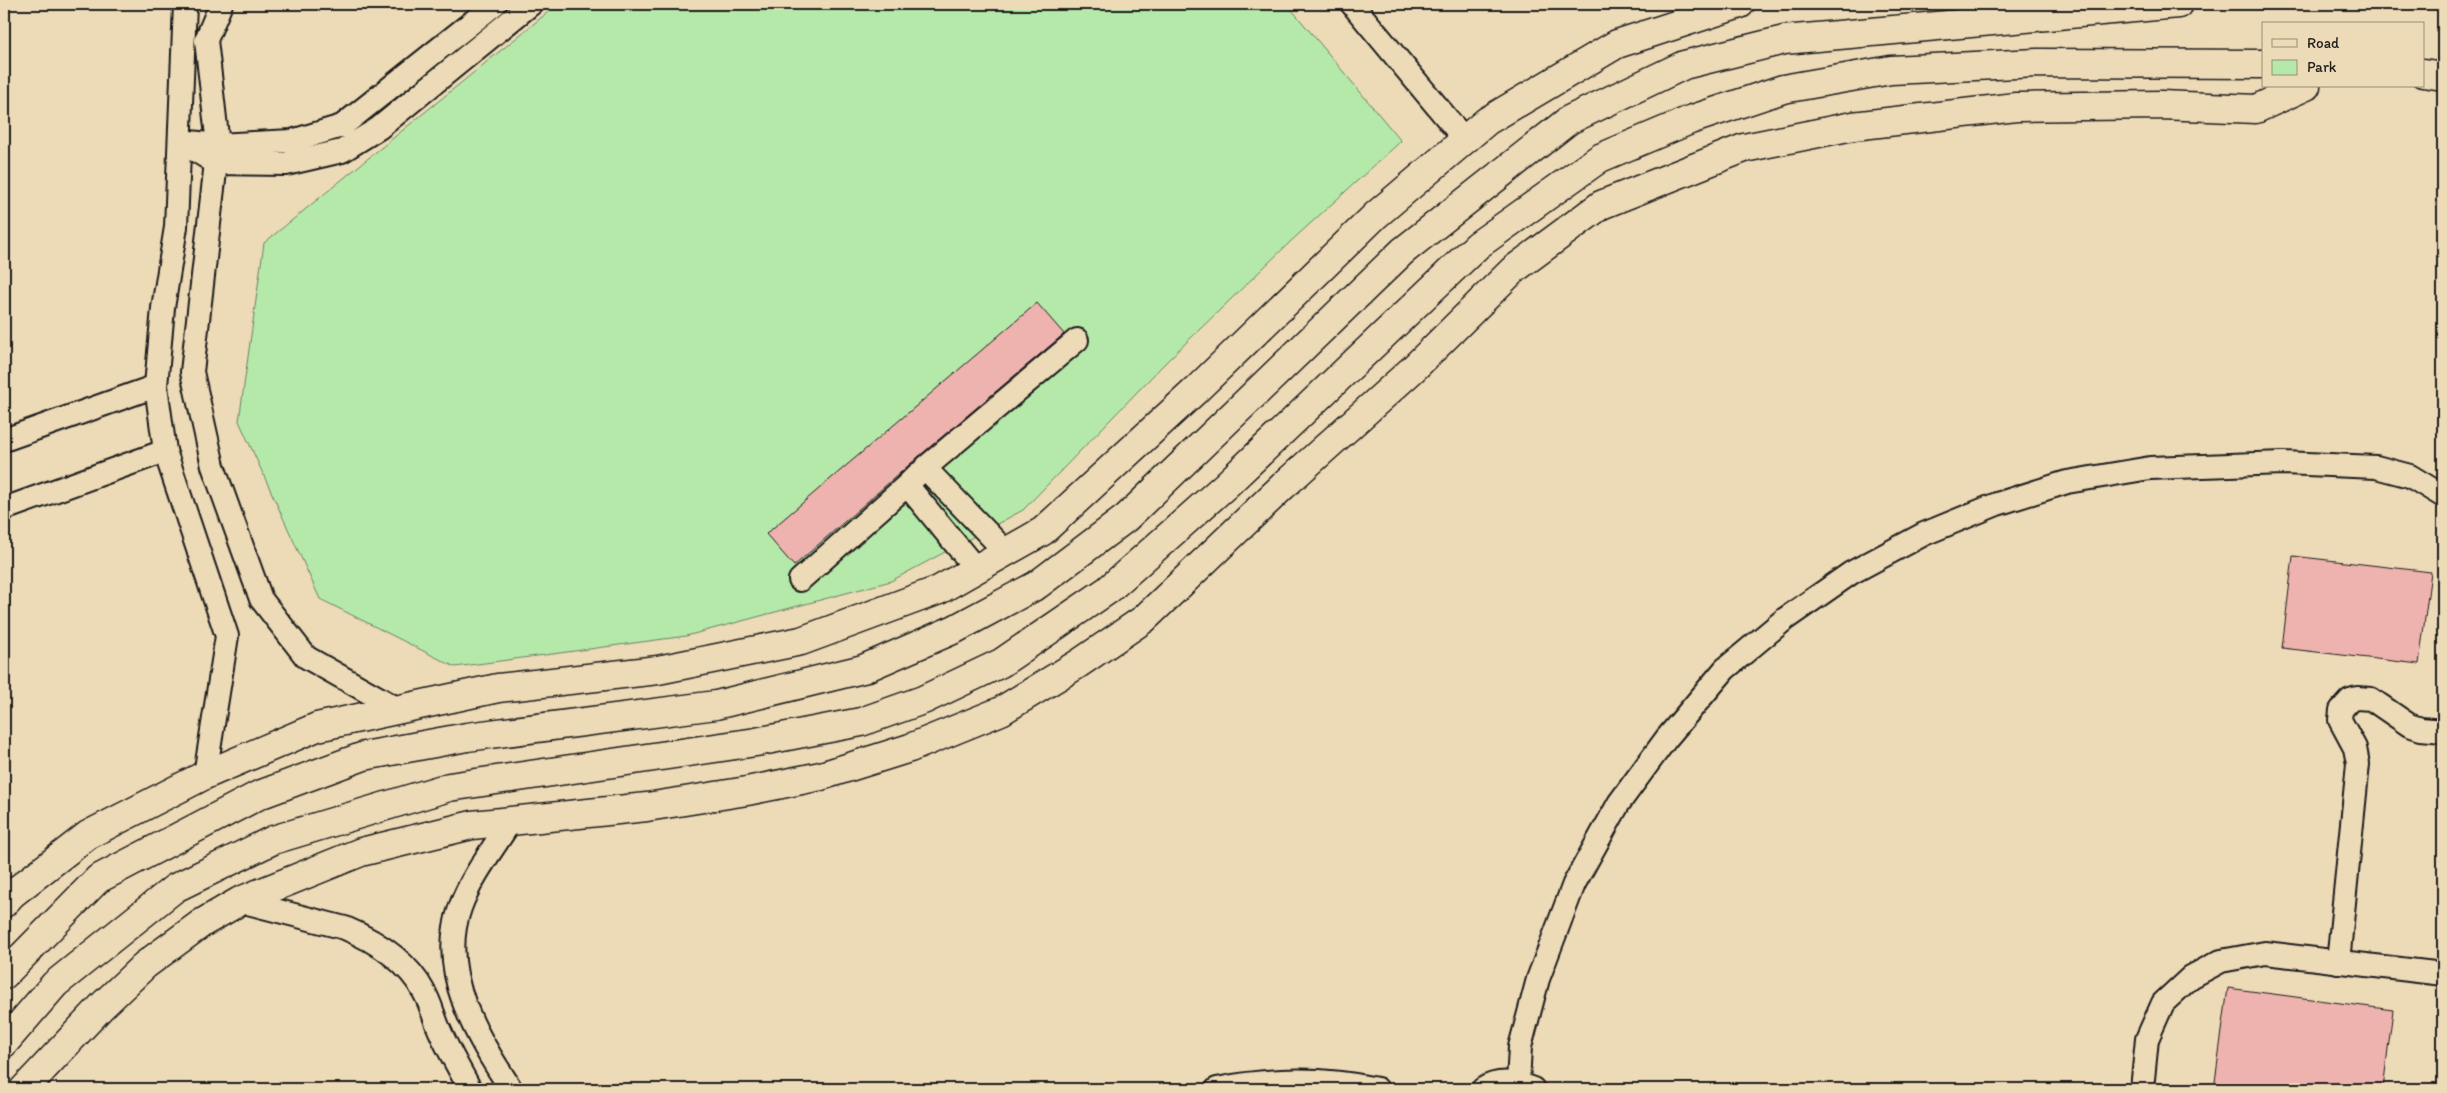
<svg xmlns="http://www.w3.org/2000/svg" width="2447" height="1093" font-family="Itim,sans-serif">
<rect width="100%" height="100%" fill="#eddab7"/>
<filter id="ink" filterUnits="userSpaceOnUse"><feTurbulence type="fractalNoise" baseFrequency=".02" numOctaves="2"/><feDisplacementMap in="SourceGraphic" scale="10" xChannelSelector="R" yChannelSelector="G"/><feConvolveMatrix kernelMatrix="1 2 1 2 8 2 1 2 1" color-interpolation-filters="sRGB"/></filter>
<g filter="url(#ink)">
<path fill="#b5e9aa" stroke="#688263" d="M558,4H1287L1401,141L1290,242L1166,362L1023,510L891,581L686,636L455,667L320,599L239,421L264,243Z"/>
<g fill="#eeb3af" stroke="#1c1c1c">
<path d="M1037,303L1064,334L917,458L794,566L766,534Z"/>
<path d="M2293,556L2431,572L2419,664L2282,648Z"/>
<path d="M2228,988L2393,1010L2383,1089H2214Z"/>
</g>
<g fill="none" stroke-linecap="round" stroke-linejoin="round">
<g stroke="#1c1c1c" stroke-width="26">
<g id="minor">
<path d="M185,4L176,227L163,308L156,386L165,451L227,636L205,775"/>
<path d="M221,4L206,40L218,145L192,372L213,466L261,599L306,657L398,709"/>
<path d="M495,4L342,126L292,141L218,145L180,141L216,163L286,164L342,151L379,128L531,4"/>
<path d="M1352,4L1465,140"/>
<path d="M4,440L156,386"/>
<path d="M918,474L907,485L976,569"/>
<path d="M4,509L165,451"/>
<path d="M1006,552L925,468L1077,340"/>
<path d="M800,580L907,485"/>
<path d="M510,822C493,849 471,877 460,908C437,972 477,1037 511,1089"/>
<path d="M240,901L345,928C376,941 408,962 424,992C430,1002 433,1014 437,1024C446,1047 459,1068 470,1089"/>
<path d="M2338,962L2358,764L2355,748L2340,720L2341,710L2350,700L2357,698L2371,699L2409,725L2421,729L2443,731"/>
<path d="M1518,1083L1520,1047L1538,979L1574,884L1619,803L1666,739L1725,669L1785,619L1851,573L1924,534L1997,504L2067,482L2150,468L2283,463L2376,467L2410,476L2443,496"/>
<path d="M1217,1089C1271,1078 1323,1077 1377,1089"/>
<path d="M1483,1089C1498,1079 1518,1082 1533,1089"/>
<path d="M2142,1089L2147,1039L2163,1003L2191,977L2221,961L2265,953L2443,974"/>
</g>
</g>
<g stroke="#1c1c1c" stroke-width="31">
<g id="major">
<path d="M2423,73L2443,76"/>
<path d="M4,903L12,894L88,835L205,775L317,727L498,688L658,670L801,641L939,590L1043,531L1195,391L1376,215L1487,121L1617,44L1740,4"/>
<path d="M4,975L98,879L259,795L364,756L467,737L716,705L863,669L955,629L1037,585L1126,518L1403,251L1569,120L1684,65L1784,40L2178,4"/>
<path d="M4,1043L55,984L175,888L273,840L449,787L756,742L861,722L923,700L1001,663L1108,590L1226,485L1478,245L1600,158L1690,120L1783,89L1891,70L2037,63L2263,64"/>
<path d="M24,1089L103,1005L145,965L202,923L240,901L361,852L472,825L647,807L747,791L821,776L910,748L1001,711L1078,664L1144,619L1283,486L1413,369L1513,270L1601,205L1744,148L1853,126L2016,107L2161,105L2256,109L2306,86"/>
</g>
</g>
<use href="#minor" stroke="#eddab7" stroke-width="22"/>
<use href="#major" stroke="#eddab7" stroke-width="28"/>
</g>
</g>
<rect width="2447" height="1093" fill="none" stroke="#eddab7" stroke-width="20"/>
<rect x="10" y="10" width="2427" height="1073" fill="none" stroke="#1c1c1c" stroke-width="2" filter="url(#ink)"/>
<rect x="2262" y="22" width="162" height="65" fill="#eddab7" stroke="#998e79"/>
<rect x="2272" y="39" width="25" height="8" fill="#eddab7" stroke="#998e79"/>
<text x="2307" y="48" font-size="15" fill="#1c1c1c">Road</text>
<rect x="2272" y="60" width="25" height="15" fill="#b5e9aa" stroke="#998e79"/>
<text x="2307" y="72" font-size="15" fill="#1c1c1c">Park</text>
</svg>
